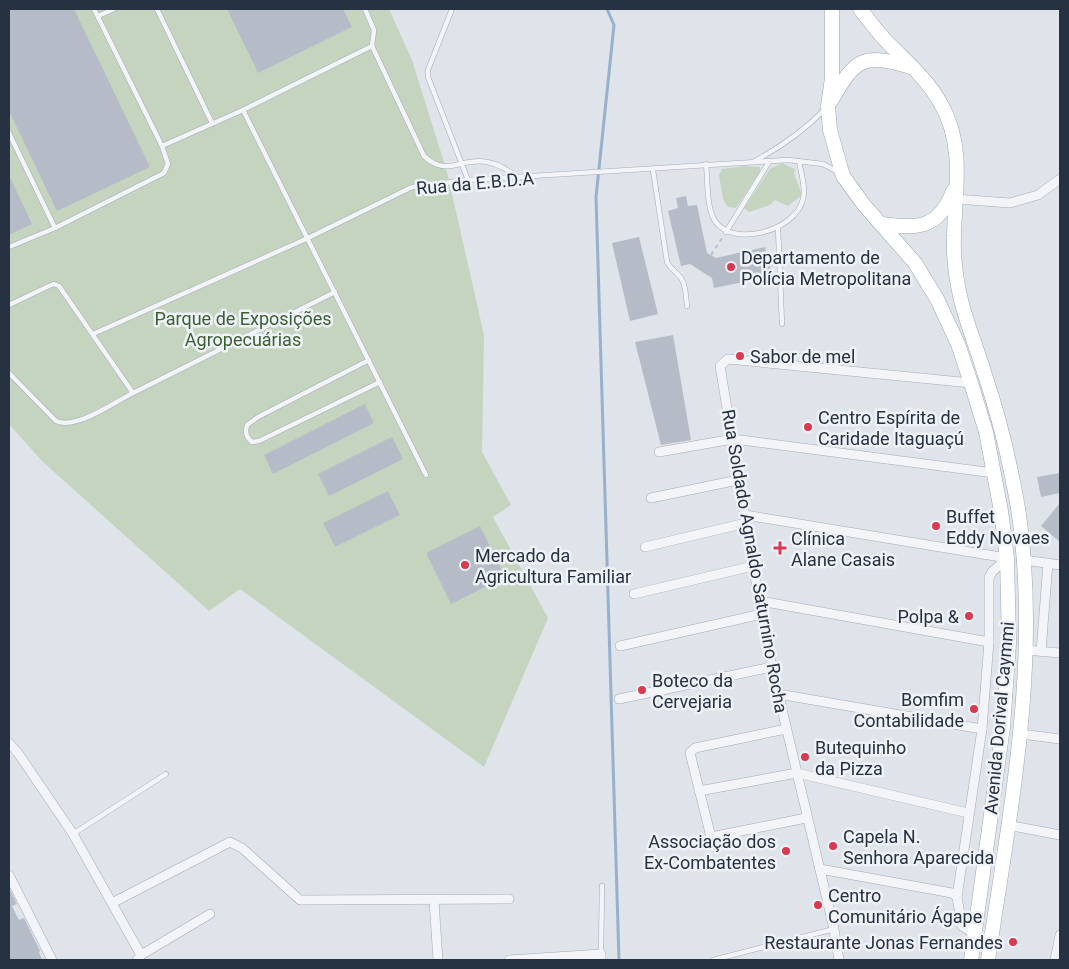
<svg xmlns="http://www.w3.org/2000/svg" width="1069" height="969" font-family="Roboto,sans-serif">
<rect width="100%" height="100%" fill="#dfe3ea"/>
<g fill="#c5d4bf">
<path d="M9,9H389L412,60L447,172L484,335L482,452L511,505L493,517L548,618L484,767L240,589L209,611L42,461L9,424Z"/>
<path d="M782,163L795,169L794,174L802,195L788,206L775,200L770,205L749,212L744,208L770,169Z"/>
<path d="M746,166L760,167V172L736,208L728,207L723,199L719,175L722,169Z"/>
</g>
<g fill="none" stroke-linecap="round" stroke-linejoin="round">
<path stroke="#97b1cd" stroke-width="3" d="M607,9L614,25L596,197L619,960"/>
</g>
<g fill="#b6bcc7">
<path d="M9,9H74L150,167L57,211L9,111Z"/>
<path d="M227,9H343L352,27L258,73Z"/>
<path d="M9,175L32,224L9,235Z"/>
<path d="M686,196L688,206L697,205L707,253L716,258L765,247L767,256L775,254V265L770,266L772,276L714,288L712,278L690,264L681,266L668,211L678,208L676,198Z"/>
<path d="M639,237L658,314L630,321L612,243Z"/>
<path d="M673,335L691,440L661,445L635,342Z"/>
<path d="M365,404L374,423L273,474L264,455Z"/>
<path d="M392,437L403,459L329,496L318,474Z"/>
<path d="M1060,473V493L1041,497L1037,477Z"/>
<path d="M388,491L400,515L335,547L323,523Z"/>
<path d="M1060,503V542L1041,526Z"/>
<path d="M480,526L505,577L451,604L426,553Z"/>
<path d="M9,888L17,904L12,906L19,920L24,918L40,951L39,952L42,960H9Z"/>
</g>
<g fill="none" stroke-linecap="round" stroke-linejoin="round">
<g stroke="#a4aab4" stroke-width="5.5">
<g id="service">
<path d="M94,9L162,146"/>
<path d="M157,9L212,123"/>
<path d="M365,9L374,30L372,46L243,110L426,475"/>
<path d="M452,9L428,70V77L468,180"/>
<path d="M98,16L114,9"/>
<path d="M372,46L424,156C447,178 460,157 487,162C499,164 509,171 519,178"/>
<path d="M9,133L55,228"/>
<path d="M753,162C781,147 804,131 825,109"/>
<path d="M706,164C708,180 706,207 715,221C733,248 796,231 803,199C806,187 801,173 799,161"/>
<path d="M653,170L667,262C671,270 676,271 681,278C686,285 686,297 687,306"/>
<path d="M778,228L782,324"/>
<path d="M726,232L769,162"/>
<path d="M9,247L55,228L164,173L168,164L162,146L243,110"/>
<path d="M9,305L49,286L54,284L59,286L133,393L335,292"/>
<path d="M93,334L308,238L412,187L468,180L788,160L823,164L838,172"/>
<path d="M369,360L258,417L247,425C245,433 246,437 252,442L259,441L380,382"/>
<path d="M9,373L56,421C76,430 113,403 133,393"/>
<path d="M73,834L166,774"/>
<path d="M601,954L602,886"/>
<path d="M713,960L834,929"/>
</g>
</g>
<g stroke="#a4aab4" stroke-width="10">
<g id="minor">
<path d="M956,199L1010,203L1038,195L1060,179"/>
<path d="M659,452L733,439L994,473"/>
<path d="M651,498L738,480"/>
<path d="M745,515L1007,558"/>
<path d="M645,547L746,523"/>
<path d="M1024,560L1060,565"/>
<path d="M634,594L753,566"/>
<path d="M760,601L989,642"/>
<path d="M620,646L762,614"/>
<path d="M1025,650L1060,653"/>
<path d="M1041,651L1048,563"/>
<path d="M778,694L982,729"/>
<path d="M619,699L772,667"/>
<path d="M786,729L695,748L690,753L711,837L806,818"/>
<path d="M1021,734L1060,739"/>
<path d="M9,743L18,753L73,834L141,955"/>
<path d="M699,791L797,773L968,813"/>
<path d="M1007,825L1060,835"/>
<path d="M820,869L952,893L957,897L962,926L975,934"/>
<path d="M9,875L52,960"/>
<path d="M957,897L982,729L989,642V578L992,572L1007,558"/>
<path d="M434,901L438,960"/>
<path d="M112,903L230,842L242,848L300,900L509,899"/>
<path d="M137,960L141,955L210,914"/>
<path d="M509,960L601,954V960"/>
<path d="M839,960L834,929L772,667L753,566L720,366L728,359L971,383"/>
<path d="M1055,960L1060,935"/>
</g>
</g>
<g stroke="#9da8b6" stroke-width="15">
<g id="primary">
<path d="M832,9V78L828,106L830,130L843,176L864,205L915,263L937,299L958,344L971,383L986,432L1001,511L1007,558L1009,643L1003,727L971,960"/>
<path d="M860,9C869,20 878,33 889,44C908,63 928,80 941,104C965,146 955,191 954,236C953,258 956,279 961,300C967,325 977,348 984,372C999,416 1010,462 1018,508C1041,659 1010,811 988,960"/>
<path d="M831,101C856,58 862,53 911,67"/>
<path d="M882,224C917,229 939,229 953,191"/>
</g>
</g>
<path stroke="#bdc1c9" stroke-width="2" stroke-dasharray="4 4" stroke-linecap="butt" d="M711,255L722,238"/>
<use href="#service" stroke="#f2f4f8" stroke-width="4.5"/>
<use href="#minor" stroke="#f2f4f8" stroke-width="9"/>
<use href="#primary" stroke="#fff" stroke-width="14"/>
</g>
<g fill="#da3952" stroke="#eff2f7" stroke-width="2">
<circle cx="731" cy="267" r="5"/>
<circle cx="740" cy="356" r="5"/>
<circle cx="808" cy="427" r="5"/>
<circle cx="936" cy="526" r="5"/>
<path d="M777.5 540.5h5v5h5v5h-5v5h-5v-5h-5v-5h5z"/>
<circle cx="465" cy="565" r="5"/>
<circle cx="969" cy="616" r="5"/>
<circle cx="642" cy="690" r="5"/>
<circle cx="974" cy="709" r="5"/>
<circle cx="805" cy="757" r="5"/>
<circle cx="833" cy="846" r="5"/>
<circle cx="786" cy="851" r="5"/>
<circle cx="818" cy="905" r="5"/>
<circle cx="1013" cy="942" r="5"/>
</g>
<g text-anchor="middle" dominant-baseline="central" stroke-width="5" stroke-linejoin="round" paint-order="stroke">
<g font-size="18" fill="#263142" stroke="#eff2f7">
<text transform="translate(475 183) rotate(-5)">Rua da E.B.D.A</text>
<text transform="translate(755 561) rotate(80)">Rua Soldado Agnaldo Saturnino Rocha</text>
<text transform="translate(999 718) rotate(-85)">Avenida Dorival Caymmi</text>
</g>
<g font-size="18" fill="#263142" stroke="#eff2f7" text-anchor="start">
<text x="741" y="257">Departamento de<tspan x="741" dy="21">Polícia Metropolitana</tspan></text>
<text x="750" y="356">Sabor de mel</text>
<text x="818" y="417">Centro Espírita de<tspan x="818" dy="21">Caridade Itaguaçú</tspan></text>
<text x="946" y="516">Buffet<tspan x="946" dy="21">Eddy Novaes</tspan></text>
<text x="791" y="538">Clínica<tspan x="791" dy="21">Alane Casais</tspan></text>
<text x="475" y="555">Mercado da<tspan x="475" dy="21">Agricultura Familiar</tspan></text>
<text x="959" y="616" text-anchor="end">Polpa &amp;</text>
<text x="652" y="680">Boteco da<tspan x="652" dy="21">Cervejaria</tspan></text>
<text x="964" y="699" text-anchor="end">Bomfim<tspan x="964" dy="21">Contabilidade</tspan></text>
<text x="815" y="747">Butequinho<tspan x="815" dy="21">da Pizza</tspan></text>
<text x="843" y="836">Capela N.<tspan x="843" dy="21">Senhora Aparecida</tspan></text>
<text x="776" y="841" text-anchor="end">Associação dos<tspan x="776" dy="21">Ex-Combatentes</tspan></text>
<text x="828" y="895">Centro<tspan x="828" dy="21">Comunitário Ágape</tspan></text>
<text x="1003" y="942" text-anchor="end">Restaurante Jonas Fernandes</text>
</g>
<g font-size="18" fill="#3b5f33" stroke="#eff2f7">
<text x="243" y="318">Parque de Exposições<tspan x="243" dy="21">Agropecuárias</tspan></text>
</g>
</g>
<rect width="1069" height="969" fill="none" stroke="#263142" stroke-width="20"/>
</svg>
